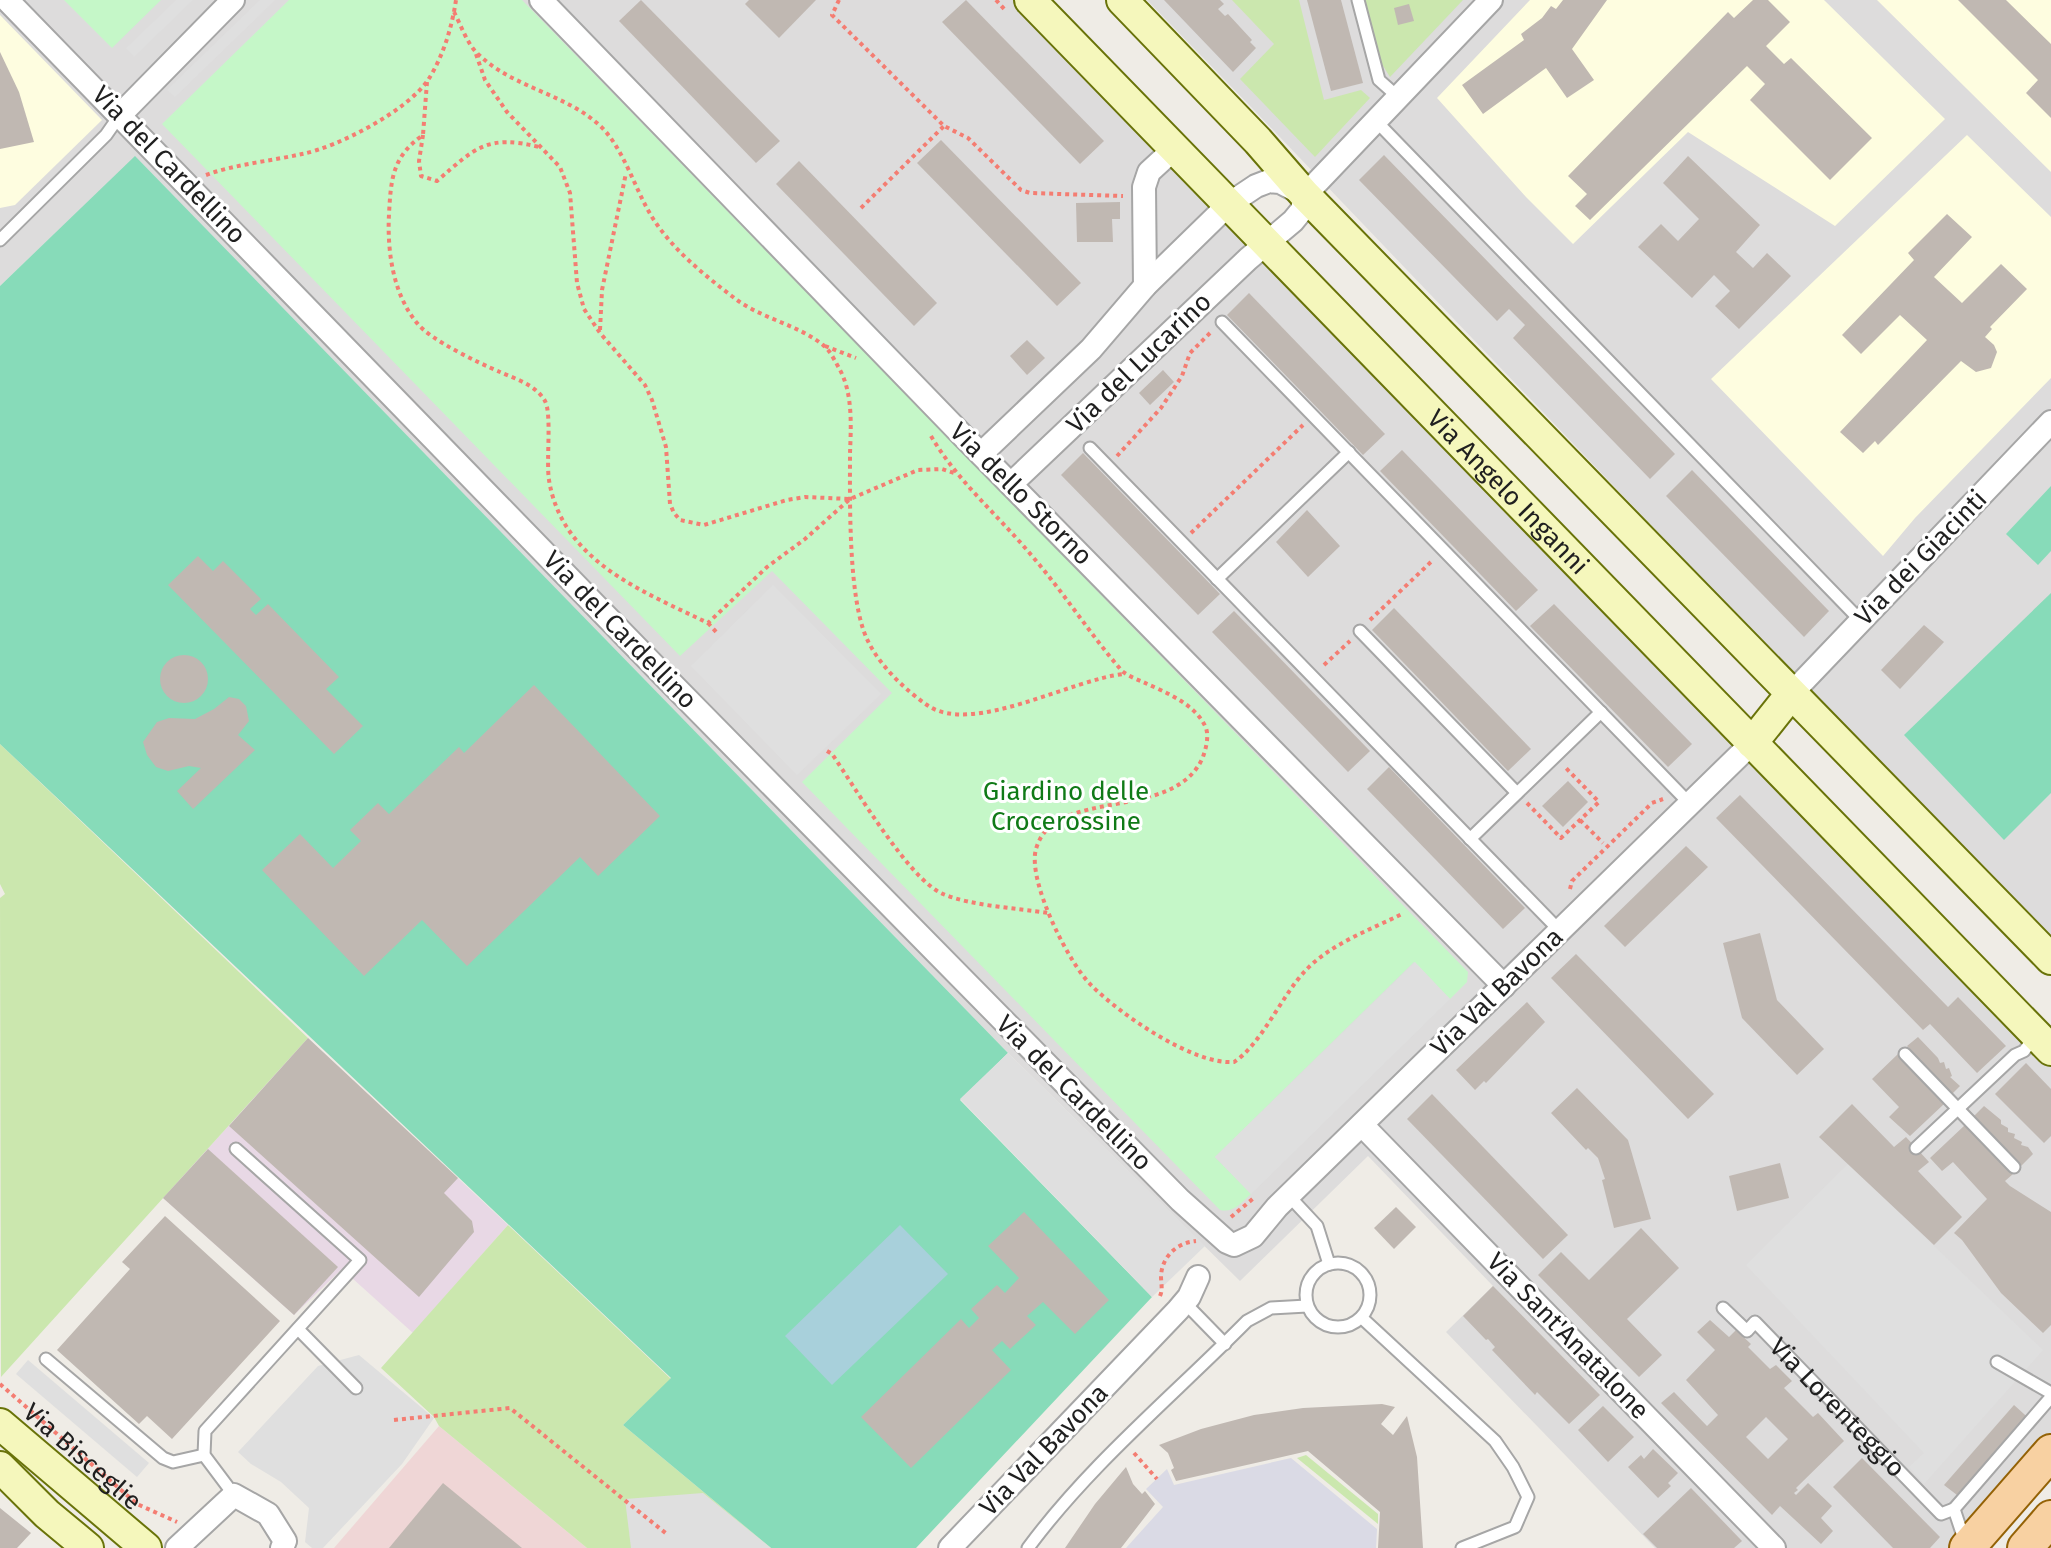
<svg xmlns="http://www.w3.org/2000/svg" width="2051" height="1548" font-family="'Fira Sans',sans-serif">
<rect width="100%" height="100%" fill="#efece6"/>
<g fill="#dddcdc">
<path d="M0,0H1028L2051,1054V1438L1954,1548H1655L1446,1332L1493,1286L1368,1156L1240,1281L1008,1053L135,157L0,286Z"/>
<path d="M1147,0H2051V943L1251,107Z"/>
</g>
<path fill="#efd6d6" d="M439,1426L587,1548H334Z"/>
<path fill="#e8d8e5" d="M308,1038L508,1225L413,1333L342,1269L294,1315L163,1198Z"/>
<g fill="#fefde0">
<path d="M1530,0H1824L1945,119L1835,226L1688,132L1573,244L1526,197L1437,98Z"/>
<path d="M1877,0H2051V172L2050,171Z"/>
<path d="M0,15L102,120L15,205L0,208Z"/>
<path d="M1967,135L2051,217V378L1915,518L1883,556L1711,379Z"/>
</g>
<g fill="#cbe7ae">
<path d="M1232,0H1299L1324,100L1361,90L1370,98L1315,157L1240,79L1274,44Z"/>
<path d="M1364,0H1463L1390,77L1380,61Z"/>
<path d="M0,744L308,1038L1,1377L0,898L5,894L0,884Z"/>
<path d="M508,1225L671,1379L623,1425L771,1548H587L439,1426L434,1417L381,1368Z"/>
<path d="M1306,1455L1378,1514V1524L1297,1458Z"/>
</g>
<g fill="#c5f7c8">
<path d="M64,0H161L112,48Z"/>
<path d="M289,0H522L1468,972L1467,982L1450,999L1414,962L1215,1157L1251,1194C1241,1203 1234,1213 1220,1210L802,782L892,693L772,571L680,656L162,124Z"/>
</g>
<g fill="#87dbb9">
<path d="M135,156L1008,1053L960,1100L1152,1297L916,1548H771L623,1425L671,1378L0,744V286Z"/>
<path d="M2051,486V551L2038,565L2006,534Z"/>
<path d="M2051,593V793L2004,840L1904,735Z"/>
</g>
<g fill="#dfdfdf">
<path d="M176,0H193L134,57L126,48Z"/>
<path d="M260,0H275L175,97L167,90Z"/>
<path d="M773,585L881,694L797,775L691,666Z"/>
<path d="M1415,962L1450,999L1251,1194L1215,1157Z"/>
<path d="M1008,1053L1205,1246L1152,1297L960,1099Z"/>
<path d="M1848,1164L2043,1350L1924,1484L1909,1467L1924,1453L1746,1265Z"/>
<path d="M359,1355L434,1418L402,1464L323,1548H312L305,1542L309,1508L281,1482L251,1464L238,1452L318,1366Z"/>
<path d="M28,1360L149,1463L137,1477L16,1374Z"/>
<path d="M703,1493L771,1548H631L625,1499Z"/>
</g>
<path fill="#dadae5" d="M1291,1458L1377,1529L1376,1548H1126L1163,1507L1146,1489L1167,1469L1174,1485Z"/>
<path fill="#a8d0db" d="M900,1225L948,1274L832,1385L785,1336Z"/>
<g fill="#c0b8b2" fill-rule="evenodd">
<path d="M641,0L780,141L756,163L619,21Z"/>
<path d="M749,0H816L779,38L745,4Z"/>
<path d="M966,0L1104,141L1080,164L942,22Z"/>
<path d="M1164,0H1220L1224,4L1218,9L1225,16L1228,14L1252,40L1250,42L1256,48L1233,72Z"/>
<path d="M1307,0H1341L1363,83L1331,91Z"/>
<path d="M1563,0H1607L1572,49L1594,80L1567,98L1546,68L1483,114L1462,85L1524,40L1521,34L1542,18L1551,6L1556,9Z"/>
<path d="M1753,0H1768L1790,22L1766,46L1784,64L1791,58L1872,138L1830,180L1750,100L1765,84L1747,66L1590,220L1575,206L1587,194L1568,176L1728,12L1734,18Z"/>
<path d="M1958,0H2006L2051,44V118L2026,93L2038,80Z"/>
<path d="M1409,4L1414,21L1398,25L1394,8Z"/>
<path d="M0,52L19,92L34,142L0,149Z"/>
<path d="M941,140L1081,283L1057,306L917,163Z"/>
<path d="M1384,155L1675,454L1650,479L1513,338L1525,325L1509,309L1497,321L1359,180Z"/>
<path d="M1688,156L1760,225L1736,252L1753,268L1767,253L1791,276L1739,329L1715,306L1730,291L1714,275L1692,298L1638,247L1661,224L1678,241L1699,219L1663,183Z"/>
<path d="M799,161L937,303L914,326L776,184Z"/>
<path d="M1120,202V219H1112L1113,242H1077L1076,203Z"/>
<path d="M1947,214L1972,237L1934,277L1962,303L2001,264L2027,289L1990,327L1992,329L1985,337L1994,345L1997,352L1991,368L1976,372L1961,361L1878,445L1875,441L1863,453L1840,432L1927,340L1900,315L1861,354L1842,335L1914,260L1908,253Z"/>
<path d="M1249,293L1385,434L1363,455L1227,315Z"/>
<path d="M1027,340L1045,358L1027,375L1010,356Z"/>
<path d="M1163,370L1174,382L1150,405L1139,393Z"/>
<path d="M1402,450L1538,590L1516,611L1380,471Z"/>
<path d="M1083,453L1220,594L1198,615L1061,475Z"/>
<path d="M1692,470L1829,611L1804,637L1666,496Z"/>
<path d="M1307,510L1340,546L1308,577L1276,542Z"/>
<path d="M198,556L213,571L223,561L261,599L250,609L256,615L268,604L339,677L326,689L363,726L334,754L168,585Z"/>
<path d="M1554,604L1692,744L1668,767L1530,626Z"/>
<path d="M1394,608L1531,749L1508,771L1372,630Z"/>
<path d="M1234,611L1370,751L1348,772L1212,632Z"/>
<path d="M1924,625L1944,642L1900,689L1881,670Z"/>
<circle cx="184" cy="679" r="24"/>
<path d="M534,685L660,816L598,876L580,857L467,966L422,920L364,976L262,870L300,834L333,868L361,841L350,830L378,803L389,814L459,747L464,753Z"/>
<path d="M229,697L239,699L246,706L249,721L238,735L255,750L193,809L177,791L201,768L189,766L168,771L156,767L147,755L143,742L157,722L169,718L195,719L214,709Z"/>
<path d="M1389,767L1525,908L1503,929L1367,789Z"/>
<path d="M1568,781L1588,802L1563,827L1542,806Z"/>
<path d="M1740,795L1948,1007L1958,997L2006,1046L1977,1073L1930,1024L1923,1030L1716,818Z"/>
<path d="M1686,846L1708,867L1625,947L1604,926Z"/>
<path d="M1760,933L1777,1000L1824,1049L1797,1075L1742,1018L1723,943Z"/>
<path d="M1576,954L1714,1094L1688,1119L1551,978Z"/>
<path d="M1527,1002L1545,1022L1486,1083L1484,1081L1475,1090L1456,1070Z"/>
<path d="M1918,1037L1938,1058L1940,1063L1944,1062L1946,1069L1949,1068L1952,1076L1950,1077L1960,1086L1952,1094L1907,1046Z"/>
<path d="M308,1038L458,1178L444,1193L472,1221L474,1232L419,1297L229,1126Z"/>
<path d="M1898,1054L1944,1104L1910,1136L1889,1117L1899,1107L1872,1079Z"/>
<path d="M2026,1063L2051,1089V1136L2044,1143L1995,1094Z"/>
<path d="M1577,1088L1628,1140L1651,1219L1614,1228L1602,1180L1605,1179L1598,1158L1588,1148L1586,1150L1551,1113Z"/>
<path d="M1432,1094L1568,1235L1543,1259L1407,1119Z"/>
<path d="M1852,1104L1894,1147L1906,1137L1929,1162L1918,1171L1962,1217L1934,1245L1819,1137Z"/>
<path d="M1984,1106L2001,1120V1124L2008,1128V1132L2015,1134L2014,1138L2022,1142L2021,1145L2028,1147L2033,1154L2021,1166L1974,1116Z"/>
<path d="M1965,1125L2013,1174L2005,1181L2010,1186L2051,1212V1325L2043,1333L2001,1293L1962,1240L1954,1233L1987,1199L1953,1162L1942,1171L1930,1158Z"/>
<path d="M208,1149L338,1267L294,1315L163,1198Z"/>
<path d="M1780,1163L1789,1198L1737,1211L1729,1176Z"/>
<path d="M1396,1207L1416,1227L1394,1249L1374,1228Z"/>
<path d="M1024,1212L1109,1300L1075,1334L1043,1302L1027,1316L1036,1325L1010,1349L1002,1341L992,1350L1011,1370L911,1468L861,1417L961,1319L969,1328L979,1318L971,1309L997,1285L1005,1293L1019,1278L988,1246Z"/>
<path d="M165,1216L280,1321L172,1439L147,1416L139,1424L57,1350L130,1269L122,1262Z"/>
<path d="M1641,1228L1679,1268L1627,1319L1662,1355L1639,1377L1538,1275L1561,1252L1589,1280Z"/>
<path d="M1493,1286L1600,1395L1569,1424L1537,1392L1535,1395L1492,1350L1495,1347L1488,1339L1486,1340L1463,1316Z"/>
<path d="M1710,1320L1729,1337L1736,1330L1751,1344L1748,1347L1770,1369L1776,1365L1792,1381L1784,1388L1813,1417L1818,1413L1844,1441L1796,1488L1798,1490L1794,1493L1796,1495L1808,1483L1832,1506L1821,1518L1833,1531L1821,1544L1780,1506L1772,1515L1661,1403L1674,1392L1707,1426L1718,1415L1686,1380L1715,1350L1697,1332ZM1766,1417L1788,1439L1768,1459L1746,1437Z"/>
<path d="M1382,1404L1395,1407L1381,1424L1393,1435L1407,1416L1417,1457L1423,1548H1378L1380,1512L1308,1451L1176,1481L1171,1470L1174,1468L1168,1453L1159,1445L1201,1429L1254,1415L1303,1408Z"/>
<path d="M2014,1405L2034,1423L1976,1490L1968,1482L1957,1495L1944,1485Z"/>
<path d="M1603,1406L1634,1437L1608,1462L1578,1430Z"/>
<path d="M1653,1449L1678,1473L1668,1483L1671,1486L1658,1498L1628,1467L1641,1455L1644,1459Z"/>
<path d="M1862,1458L1940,1537L1930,1548H1893L1833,1487Z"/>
<path d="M1126,1467L1133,1484L1142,1494L1145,1491L1155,1504L1121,1548H1065L1095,1504Z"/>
<path d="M443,1483L522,1548H389Z"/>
<path d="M1691,1488L1742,1541L1734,1548H1657L1643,1534Z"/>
<path d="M0,1508L31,1533L17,1548H0Z"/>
</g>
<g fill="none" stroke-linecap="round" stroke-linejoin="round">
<g stroke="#a6a6a6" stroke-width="15">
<g id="lane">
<path d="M1358,0L1379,80L1398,97"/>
<path d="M1376,121L1861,621"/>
<path d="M0,240L106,135L120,115"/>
<path d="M1222,322L1690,804"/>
<path d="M1090,448L1560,931"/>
<path d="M1217,579L1349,452"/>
<path d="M1360,631L1517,793"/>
<path d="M1470,839L1601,712"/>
<path d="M1905,1054L2014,1167"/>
<path d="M1916,1148L2015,1055L2024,1051L2036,1035"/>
<path d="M1289,1196L1317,1226L1329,1264"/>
<circle cx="1338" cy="1295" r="32"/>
<path d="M1184,1302L1225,1344"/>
<path id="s2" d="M1723,1308L1747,1331L1755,1322L1941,1514L1954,1509"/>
<path d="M1362,1318L1495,1441L1513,1467L1528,1497L1515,1527L1462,1548"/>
<path d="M298,1329L356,1388"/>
<path d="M46,1359L163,1458L173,1462L204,1455"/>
<path d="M1997,1362L2051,1393"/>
<path d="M234,1495L204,1455L205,1431L360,1260L236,1149"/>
<path d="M1965,1542L1954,1509L2051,1397"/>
<path d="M1028,1548C1090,1464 1174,1395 1247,1321L1271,1308L1307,1306"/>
</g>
</g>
<g stroke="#a6a6a6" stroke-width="26">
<g id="street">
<path d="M7,0L670,682L1180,1200L1227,1242L1234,1245L1253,1236L1277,1207L1752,743"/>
<path d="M541,0L966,439L1504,986"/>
<path d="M120,115L233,0"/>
<path d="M1305,195L1491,0"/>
<path d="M1145,286L1144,187L1149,172L1174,149"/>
<path d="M981,454L1091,349L1145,286L1229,204L1256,186L1269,181L1280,182L1301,193"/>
<path d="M1011,484L1248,259L1293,221L1302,210L1305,195"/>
<path d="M1791,694L2051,422"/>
<path d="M1362,1125L1774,1548"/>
<path d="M177,1548L234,1495L268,1514L285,1541L282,1548"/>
<path d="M950,1548L1178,1310L1189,1297L1198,1277"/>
</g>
</g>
<g stroke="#697309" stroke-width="34">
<g id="secondary">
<path id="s3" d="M1030,0L2051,1050"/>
<path d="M1122,0L1258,141L1305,195L2051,959"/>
<path d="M1752,743L1791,694"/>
<path d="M0,1424L146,1548"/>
<path d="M0,1467L47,1514L88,1548"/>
</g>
</g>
<g stroke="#946206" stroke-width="38">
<g id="primary">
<path d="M1967,1548L2051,1452"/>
<path d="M2025,1548L2051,1518"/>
</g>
</g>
<g stroke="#f47d72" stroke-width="4" stroke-dasharray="4 4" stroke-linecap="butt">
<path d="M839,0L832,15L944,126L968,138L1021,190L1030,193L1123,196"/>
<path d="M996,0L1005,10"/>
<path d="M454,12C461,25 467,44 478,54C512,87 562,93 597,123C623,145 634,188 652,217C672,249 703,274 733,297C759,318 797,324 823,345C830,350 836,363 840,370C853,394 851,427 850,453C850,499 848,599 867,639C879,665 904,689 927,705C972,737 1073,678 1125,674"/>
<path d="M476,54L485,80L507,112L560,167L570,193L577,283L584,309L600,333L645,385L652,400L666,447L670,504L674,513L680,520L704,525L787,500L805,497L850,499"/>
<path d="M427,82L423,135C392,157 391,179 389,214C387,251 393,294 417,323C430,340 479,363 500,372C516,379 536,385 545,401C552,414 546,461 549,480C562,561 642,591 708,623L767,567L805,539L850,499L918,470L942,469L954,473"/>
<path d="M423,135L419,161L421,176L437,181C475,148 487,134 539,147"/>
<path d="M206,175C236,164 271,161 302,154C338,147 407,111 428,80C443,57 452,27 456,0"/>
<path d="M861,208L944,126"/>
<path d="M600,330L602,290L626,173"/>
<path d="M825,346L856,358"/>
<path d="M931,436C958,482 998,515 1032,556C1064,593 1090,634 1122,671C1128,676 1136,679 1143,682C1165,692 1196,704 1206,728C1209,737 1206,748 1203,757C1174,824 1054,785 1036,849C1027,881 1069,964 1092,986C1120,1014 1193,1065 1234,1062C1261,1045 1282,995 1306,970C1332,943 1370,930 1402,914"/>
<path d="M1117,456L1161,408L1182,376L1190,353L1212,331"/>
<path d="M1191,533L1303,425"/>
<path d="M1370,620L1433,560"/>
<path d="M708,623L717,633"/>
<path d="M1324,665L1350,641"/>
<path d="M827,751L832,754C855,787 909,880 943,894C972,906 1016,908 1048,913"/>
<path d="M1527,803L1561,838L1599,802L1564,766"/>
<path d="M1580,820L1603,843"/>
<path d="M1570,889L1572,881L1652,803L1663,799"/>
<path d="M1231,1217L1255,1197"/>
<path d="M1160,1296C1163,1289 1161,1284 1161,1276C1162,1257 1176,1243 1196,1241"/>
<path id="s1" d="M0,1384L137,1504L177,1522"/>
<path d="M394,1420L510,1408L668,1535"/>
<path d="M1134,1453L1157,1479"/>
</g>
<use href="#lane" stroke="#fff" stroke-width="11"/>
<use href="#street" stroke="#fff" stroke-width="22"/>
<use href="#secondary" stroke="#f5f7bc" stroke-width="30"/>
<use href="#primary" stroke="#f8d1a2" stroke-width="34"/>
</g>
<g text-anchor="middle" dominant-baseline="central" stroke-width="6" stroke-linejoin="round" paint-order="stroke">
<g font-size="26" fill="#1f1f1f" stroke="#fff">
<text transform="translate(169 165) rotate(46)">Via del Cardellino</text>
<text transform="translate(1139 363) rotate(-44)">Via del Lucarino</text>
<text stroke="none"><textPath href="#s3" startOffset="686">Via Angelo Inganni</textPath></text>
<text transform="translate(1021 494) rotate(45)">Via dello Storno</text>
<text transform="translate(1921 558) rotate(-46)">Via dei Giacinti</text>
<text transform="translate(620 630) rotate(46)">Via del Cardellino</text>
<text transform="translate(1497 992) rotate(-44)">Via Val Bavona</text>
<text transform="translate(1074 1093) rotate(45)">Via del Cardellino</text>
<text transform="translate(1568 1336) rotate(46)">Via Sant'Anatalone</text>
<text stroke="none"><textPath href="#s2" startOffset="164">Via Lorenteggio</textPath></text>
<text transform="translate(1044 1450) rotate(-46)">Via Val Bavona</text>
<text stroke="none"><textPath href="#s1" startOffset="110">Via Bisceglie</textPath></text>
</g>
<g font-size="26" fill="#107a17" stroke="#fff">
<text x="1066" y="791">Giardino delle<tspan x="1066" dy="30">Crocerossine</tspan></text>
</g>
</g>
</svg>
